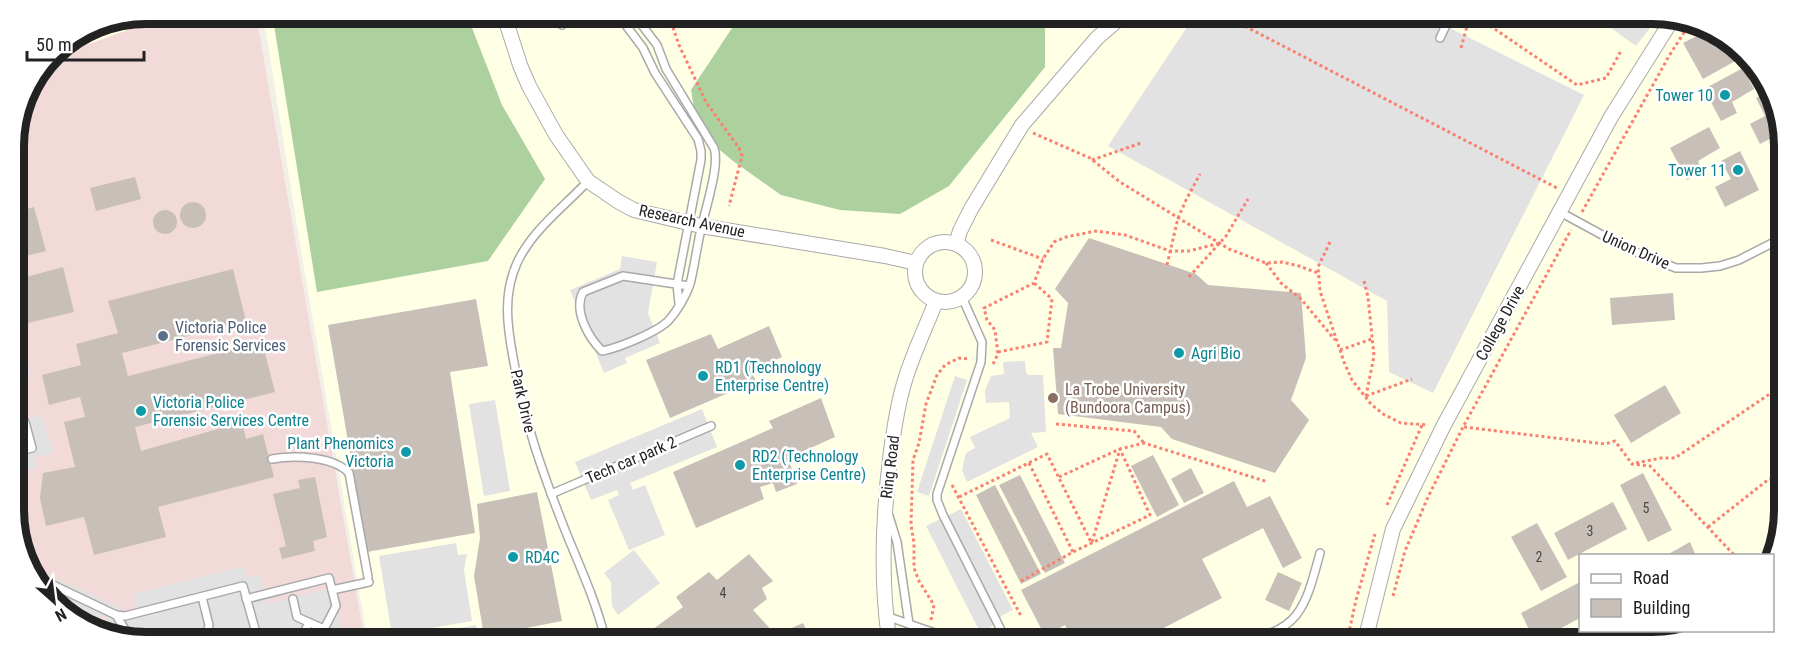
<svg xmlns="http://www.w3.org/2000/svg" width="1798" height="656" font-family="'Roboto Condensed',sans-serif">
<rect width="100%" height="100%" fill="#f2efe9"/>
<path fill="#f2dad9" d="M171,14H256L364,637L103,636L47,598L16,536L14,137L27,87L50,58Z"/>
<g fill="#ffffe5">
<path d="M146,14H172L50,58L58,47L95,23Z"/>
<path d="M263,14L1695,20L1752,59L1783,128L1778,553L1773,560L1772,556H1580V630L1692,631L1661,642L367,637L300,244Z"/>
</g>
<g fill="#add19e">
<path d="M341,14L467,15L502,105L545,179L488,261L317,292L274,25Z"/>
<path d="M740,16L1052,18L1045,24V67L949,186L900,214L840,210L781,195L733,161L698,132L691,90Z"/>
</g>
<g fill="#e2e2e2">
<path d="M1193,18L1432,19L1584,95L1433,393L1389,372L1387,301L1108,146Z"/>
<path d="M1600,20H1656L1636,46Z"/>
<path d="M622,256L657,262L648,313L660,343L625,358L627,363L604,373L570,290L620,269Z"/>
<path d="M23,340L31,377L15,381V342Z"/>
<path d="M1025,361L1026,373L1029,375H1043L1046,432L1031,433L1038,447L967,482L962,470L966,453L975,448L970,437L1010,418L1009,402L986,403L985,391L991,376L1004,374L1003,362Z"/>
<path d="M955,376L967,380L929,496L917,492Z"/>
<path d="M495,400L510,491L484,496L469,404Z"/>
<path d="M702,409L717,447L630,483L633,490L645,485L665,535L629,550L608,500L619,495L617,490L591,500L575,462Z"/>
<path d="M42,415L53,453L34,457L36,468L16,474L15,422Z"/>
<path d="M961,509L1013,610L1003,615L991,627L980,632L926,526Z"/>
<path d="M456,543L458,555L467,554L464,570L472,621L392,635L379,556Z"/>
<path d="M634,550L660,583L618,615L612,606L611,582L604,573Z"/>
<path d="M244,566L247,578L260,575L268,604L333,587L342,637L115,636L113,627L106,617L102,615L95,627L76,617L47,598L38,581L43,572L127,611L136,610L133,594Z"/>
<path d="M476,625L478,637H409Z"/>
</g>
<g fill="#c7bfb8">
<path d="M1708,30L1746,55L1703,79L1683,43Z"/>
<path d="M1743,68L1754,89L1732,102L1737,113L1721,121L1704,89Z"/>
<path d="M1767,92L1783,128V132L1760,144L1750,124L1765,116L1756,98Z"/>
<path d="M1709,127L1720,148L1698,161L1703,172L1687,180L1670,148Z"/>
<path d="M1740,151L1759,190L1725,207L1715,187L1731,179L1721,161Z"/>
<path d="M135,177L141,199L96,211L90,188Z"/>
<circle cx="193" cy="215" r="13"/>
<path d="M34,207L46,251L14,259V213Z"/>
<circle cx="165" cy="222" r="12"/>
<path d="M1089,238L1196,274L1208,285L1301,293L1306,358L1291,400L1309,420L1275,473L1172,439L1161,427L1058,414L1053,348H1061L1068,303L1055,289Z"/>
<path d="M63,267L74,312L15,326V280Z"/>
<path d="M233,269L246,321L122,353L128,376L262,342L275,392L135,427L141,451L242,422L246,439L263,434L274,477L158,507L166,537L94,555L84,517L46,526L40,498L43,473L75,467L64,422L85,417L80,397L49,405L42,375L81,365L76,344L118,333L108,301Z"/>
<path d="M1673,293L1675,320L1612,325L1610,298Z"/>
<path d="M476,299L488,366L450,372L475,533L367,552L328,325Z"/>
<path d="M1781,308V329L1772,312Z"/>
<path d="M769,326L782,357L751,371L756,381L670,418L646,360L711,334L718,349Z"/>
<path d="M1665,385L1681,413L1631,443L1614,415Z"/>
<path d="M821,398L835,437L788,458L797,484L776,492L773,483L760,487L764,499L696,528L673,472L773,428L769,421Z"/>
<path d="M1153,455L1179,505L1157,517L1131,466Z"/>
<path d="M1191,468L1204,493L1184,503L1171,479Z"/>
<path d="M1643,473L1672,530L1648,542L1620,485Z"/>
<path d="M1020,475L1065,563L1045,573L999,485Z"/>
<path d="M315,477L327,537L313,541L315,551L282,559L279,548L286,546L273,494L300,488L298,480Z"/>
<path d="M1234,481L1247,507L1270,496L1302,558L1283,568L1263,528L1202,559L1222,598L1144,638L1140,630L1121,640H1072L1065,625L1045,636L1021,590Z"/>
<path d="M995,485L1041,574L1021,584L976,495Z"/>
<path d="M537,492L562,621L484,636L474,576L480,538L477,504Z"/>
<path d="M1613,502L1627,529L1568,560L1554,533Z"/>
<path d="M1537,523L1567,577L1541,591L1511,537Z"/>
<path d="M1690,542L1696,556H1665Z"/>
<path d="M749,554L773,581L762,588L767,599L753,610L775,634L766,638H648L645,635L683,607L676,597L709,572L717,580Z"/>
<path d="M1278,572L1302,583L1289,611L1265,600Z"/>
<path d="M1580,582V618L1535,642L1521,613Z"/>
<path d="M803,623L811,639L769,638Z"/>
</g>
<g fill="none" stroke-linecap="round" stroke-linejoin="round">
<g stroke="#a9a9a9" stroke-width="10">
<g id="service">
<path d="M557,15L562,25"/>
<path d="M619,16L643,48L655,73L698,139L701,151V160L677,284L679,304"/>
<path d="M635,16L657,45L666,69L714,148C720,164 706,207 702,225C697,244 695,265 690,284C686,296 677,311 669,320C658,332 618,348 602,351C589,338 573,311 583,292L623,276L689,286"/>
<path d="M1440,38L1449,19"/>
<path d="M588,181C564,207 532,230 517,263C503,294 507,325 513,357C523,419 544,477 567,535C581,569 596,602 605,638"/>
<path d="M1560,212L1628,249L1676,268H1701L1720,266L1739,260L1782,238"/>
<path d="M962,297L982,342L981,362L937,494V500L943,515L1000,628L1004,639"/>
<path d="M15,361L22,360"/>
<path d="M16,452L32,448L25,422"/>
<path d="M272,459C294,455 333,456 349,473L368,577"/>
<path d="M551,494L711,426"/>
<path d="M889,516L897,542L909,624"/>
<path d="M36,577L116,615L125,616L243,586L255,629V636"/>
<path d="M332,590L369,582"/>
<path d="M202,597L209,625L206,636"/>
<path d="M246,599L329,578L336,606L324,629L325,637"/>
<path d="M293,599L297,617L324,629"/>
<path d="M116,615L129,636"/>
<path d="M886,616L952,639"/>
<path d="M302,636L309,623"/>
<path d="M1243,640C1301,632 1306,604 1320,553"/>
<path d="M1643,642L1658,630"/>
</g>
</g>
<g stroke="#a9a9a9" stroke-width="16">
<g id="minor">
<path d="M504,15L520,65L529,86L556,135L588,181L619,202L634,210L701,226L885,256L916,263"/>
<circle cx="945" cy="272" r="30"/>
<path d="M956,244L960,231L971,209L1022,125L1097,38L1120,18"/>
<path d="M889,639C880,577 883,513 891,451C894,429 897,408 903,387C911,357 925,330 936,301"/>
<path d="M1365,641L1393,529L1444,425L1611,117L1672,20"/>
</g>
</g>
<g stroke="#fa8072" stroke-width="3" stroke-dasharray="3 3" stroke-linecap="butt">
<path d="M669,16L679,45L706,102L739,148L742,156L729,206"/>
<path d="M1229,18L1557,188"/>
<path d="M1480,19L1577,85L1606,78L1621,51"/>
<path d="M1461,48L1469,19"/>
<path d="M1033,133L1090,158L1120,182L1229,249L1266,263L1282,262L1299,266L1318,273"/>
<path d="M1092,160L1141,143"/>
<path d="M1582,212L1669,56L1692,20"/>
<path d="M991,240L1043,259"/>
<path d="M1330,242L1318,267L1320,291L1344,362L1352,380L1371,404L1383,414L1401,423L1428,425"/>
<path d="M1266,263L1281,283L1301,299L1335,340"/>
<path d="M1167,265L1178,218L1186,200L1200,174"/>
<path d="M1189,277L1226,236L1248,199"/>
<path d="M1364,281L1368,297L1374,356L1366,396"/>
<path d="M1340,350L1372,339"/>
<path d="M998,352L1047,342L1052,299L1034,283"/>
<path d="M993,364L998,354L995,330L987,320L984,308L1034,283L1043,259L1054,242L1066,237L1096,231L1125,235L1170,251H1189L1220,243"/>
<path d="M1366,396L1412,379"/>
<path d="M1056,424L1134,431L1144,443"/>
<path d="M1464,427L1605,444L1615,441L1632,464L1650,466L1735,556"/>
<path d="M1029,463L1073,552"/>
<path d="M1636,463L1661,458H1675L1780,387"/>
<path d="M1059,477L1120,449L1144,443L1268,482"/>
<path d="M952,485L1021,616"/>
<path d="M959,497L1047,454L1092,544"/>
<path d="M1387,505L1422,425"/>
<path d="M1708,527L1769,479H1779"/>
<path d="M1092,542L1120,449"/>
<path d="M1021,581L1073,552L1150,515L1120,449"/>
<path d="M1393,596L1405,551L1428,497L1463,427L1571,230"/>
<path d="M931,620L934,605L919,581L914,568V544L911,524L913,460L919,443L926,404L937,375L945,365L959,358L970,359"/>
<path d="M1668,634L1686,630"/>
<path d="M1347,641L1356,600L1375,534"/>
<path d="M1383,641L1384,631"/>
</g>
<use href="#service" stroke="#fff" stroke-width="7"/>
<use href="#minor" stroke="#fff" stroke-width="14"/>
</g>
<g fill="#0f9aa8" stroke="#fff" stroke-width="2">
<circle cx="1725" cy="95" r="6"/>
<circle cx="1738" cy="170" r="6"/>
<circle cx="1179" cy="353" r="6"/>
<circle cx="703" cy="376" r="6"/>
<circle cx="141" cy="411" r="6"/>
<circle cx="406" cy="452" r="6"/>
<circle cx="740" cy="465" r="6"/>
<circle cx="513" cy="557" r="6"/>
</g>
<circle fill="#5c6f8a" stroke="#fff" stroke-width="2" cx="163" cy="336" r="6"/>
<circle fill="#8d6e63" stroke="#fff" stroke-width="2" cx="1053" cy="398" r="6"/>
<g text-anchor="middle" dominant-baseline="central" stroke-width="5" stroke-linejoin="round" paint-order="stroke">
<g font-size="14" fill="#4b4948">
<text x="1646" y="508">5</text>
<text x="1590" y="531">3</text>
<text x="1539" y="557">2</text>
<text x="723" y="593">4</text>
</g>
<g font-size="16" fill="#0d838f" stroke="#fff" text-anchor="start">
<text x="1713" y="95" text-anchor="end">Tower 10</text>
<text x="1726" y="170" text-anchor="end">Tower 11</text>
<text x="1191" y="353">Agri Bio</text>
<text x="715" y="367">RD1 (Technology<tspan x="715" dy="18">Enterprise Centre)</tspan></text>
<text x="153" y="402">Victoria Police<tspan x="153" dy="18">Forensic Services Centre</tspan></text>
<text x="394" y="443" text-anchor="end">Plant Phenomics<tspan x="394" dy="18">Victoria</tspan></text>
<text x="752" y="456">RD2 (Technology<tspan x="752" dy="18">Enterprise Centre)</tspan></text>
<text x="525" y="557">RD4C</text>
</g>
<g font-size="16" fill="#222" stroke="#fff">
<text transform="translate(692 221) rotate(12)">Research Avenue</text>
<text transform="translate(1636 250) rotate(24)">Union Drive</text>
<text transform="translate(1500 323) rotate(-61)">College Drive</text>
<text transform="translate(523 401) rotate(77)">Park Drive</text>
<text transform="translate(631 460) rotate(-23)">Tech car park 2</text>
<text transform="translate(890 467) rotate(-83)">Ring Road</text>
</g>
<g font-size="16" fill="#4e5e75" stroke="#fff" text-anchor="start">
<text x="175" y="327">Victoria Police<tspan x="175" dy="18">Forensic Services</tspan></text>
</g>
<g font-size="16" fill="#785e54" stroke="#fff" text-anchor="start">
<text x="1065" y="389">La Trobe University<tspan x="1065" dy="18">(Bundoora Campus)</tspan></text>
</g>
</g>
<path d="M0 0H1798V656H0ZM146 24H1652A122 122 0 0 1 1774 146V510A122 122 0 0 1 1652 632H146A122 122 0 0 1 24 510V146A122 122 0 0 1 146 24Z" fill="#fff" fill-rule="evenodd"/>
<path fill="none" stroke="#222" stroke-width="8" d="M146 24H1652A122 122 0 0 1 1774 146V510A122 122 0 0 1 1652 632H146A122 122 0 0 1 24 510V146A122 122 0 0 1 146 24Z"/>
<rect x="1579" y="554" width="195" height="78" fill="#ffffff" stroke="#a7a7a7" stroke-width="1.5"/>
<rect x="1591" y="574" width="30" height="9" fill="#ffffff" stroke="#a7a7a7" stroke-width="1.5"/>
<text x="1633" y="584" font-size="18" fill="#222222">Road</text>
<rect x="1591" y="599" width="30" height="18" fill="#c7bfb8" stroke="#a7a7a7" stroke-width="1.5"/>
<text x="1633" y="614" font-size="18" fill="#222222">Building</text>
<g transform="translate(54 602) rotate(152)" stroke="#ffffff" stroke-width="4.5" paint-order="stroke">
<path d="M0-4.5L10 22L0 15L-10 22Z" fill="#222222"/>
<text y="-9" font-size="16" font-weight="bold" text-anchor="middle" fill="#222222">N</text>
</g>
<path d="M27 51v9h117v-9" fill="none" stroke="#222222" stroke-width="3"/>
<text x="36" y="51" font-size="18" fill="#222222" stroke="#ffffff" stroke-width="4.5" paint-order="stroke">50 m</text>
</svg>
